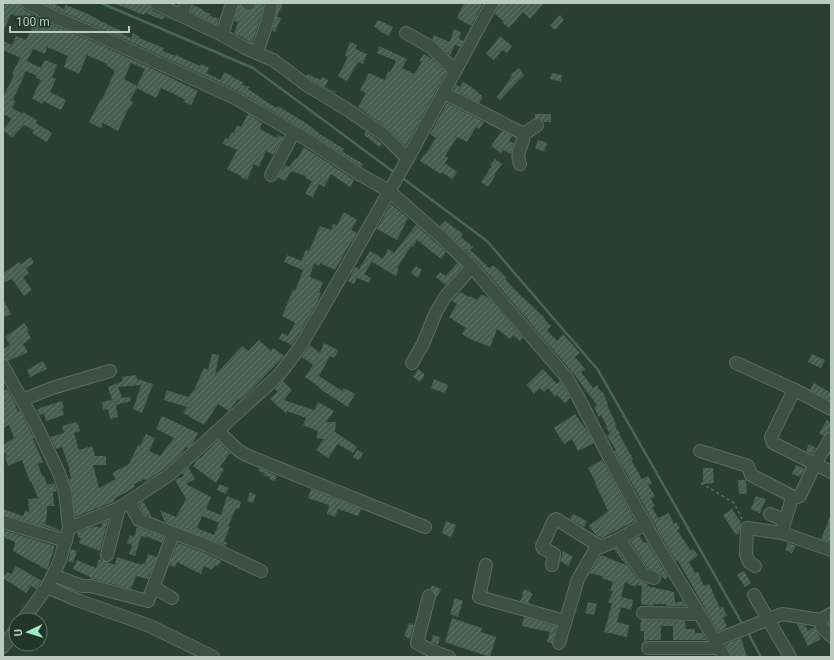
<svg xmlns="http://www.w3.org/2000/svg" width="834" height="660" font-family="Roboto,sans-serif">
<defs>
<pattern id="building-hatch" width="6" height="6" patternUnits="userSpaceOnUse"><rect width="6" height="6" fill="#465e51"/><path d="M-1 1l2-2M0 6l6-6M5 7l2-2" fill="none" stroke="#5f7468"/></pattern>
</defs>
<rect width="100%" height="100%" fill="#2a3f32"/>
<g fill="none" stroke-linecap="round" stroke-linejoin="round">
<g stroke="#456952" stroke-width="2.5">
<path d="M101,3L253,68L395,173"/>
<path d="M401,177L487,241L598,370L743,625"/>
<path d="M747,631L761,657"/>
</g>
</g>
<g fill="url(#building-hatch)" fill-rule="evenodd">
<path d="M3,3H21L24,10L53,25L92,41L155,70L198,91L191,105L184,102L185,100L180,97L161,88L156,98L137,88L130,100L133,102L130,108L129,107L118,131L103,123L101,128L89,122L101,99L102,100L115,71L106,65L107,64L87,55L79,74L64,67L68,56L47,47L45,54L33,49L27,61L41,68L45,60L57,65L52,77L56,79L50,92L66,100L61,110L43,101L42,104L32,98L41,80L36,78L37,76L26,71L13,100L16,101L12,108L23,114V112L37,120L36,123L52,133L47,142L32,133L34,130L24,125L12,138L3,130L12,119L3,114V97L14,75L12,74L20,58L3,50V41L12,45L16,36L26,40L32,28L22,23L24,19L11,14L3,32ZM131,63L145,69L137,86L124,79Z"/>
<path d="M44,3H53L64,9L66,5L88,14L108,25L120,30L119,32L131,38L133,33L140,37L139,38L164,48L163,51L175,56L176,55L200,66L201,64L209,68L206,73L221,80L224,72L232,76V77L243,82L242,85L249,87L248,89L268,103L277,108L278,106L306,123L320,134L344,149L342,151L363,164L362,167L315,136L238,91L98,27L59,11Z"/>
<path d="M113,3H150L151,8L153,11L178,22L164,17L163,20L145,13L144,15Z"/>
<path d="M239,3L243,9L249,11L255,8L256,3H264L262,14L252,43L234,33L238,22L234,21Z"/>
<path d="M278,3H283L277,17L281,18L275,32L272,31L276,17Z"/>
<path d="M464,3H478L482,5L471,26L457,18Z"/>
<path d="M499,3H544L530,19L523,12L509,28L502,22L503,21L495,14Z"/>
<path d="M193,5L204,10L203,11L211,14L210,16L219,19L217,25L191,12Z"/>
<path d="M560,15L564,20L555,30L550,26Z"/>
<path d="M378,20L393,27L389,36L379,31V30L374,26Z"/>
<path d="M454,29L461,32L459,39L463,41L460,47L455,45L450,55L432,39L434,35L450,42Z"/>
<path d="M500,36L512,46L507,53L502,50L494,60L486,54Z"/>
<path d="M350,42L357,45L355,49L367,54L363,64L358,62L347,81L338,76L348,57L345,55Z"/>
<path d="M379,46L407,59L402,68L414,74L422,62L419,61L424,54L432,59L446,72L406,146L387,128L358,107L366,93L360,90L369,73L385,80L388,71L390,72L396,61L377,53Z"/>
<path d="M519,68L524,76L517,81H518L500,100L497,97L512,76L510,75Z"/>
<path d="M552,73L562,75L561,82L550,79Z"/>
<path d="M307,74L321,80L322,77L328,80L325,87L336,92L335,93L309,78L306,76Z"/>
<path d="M463,82L473,88L482,96V99L479,103L454,90L456,85L460,87Z"/>
<path d="M447,103L484,122L479,129L476,127L467,142L457,137L445,156L448,158L445,163L457,172L452,179L442,172L441,174L420,161L424,154L425,155L436,138L430,134Z"/>
<path d="M248,114L262,123L260,129L277,138L278,135L283,137L273,155L266,151L259,167L254,164L247,180L240,177L241,176L227,169L237,150L223,144L225,138L228,139L232,132L234,133L237,125L241,127Z"/>
<path d="M535,114H551V122H544L540,118H535Z"/>
<path d="M366,131L382,144L380,147L364,135Z"/>
<path d="M502,131L512,136L509,141L514,143L511,154L503,150L501,153L491,146Z"/>
<path d="M538,140L547,143L544,152L535,148Z"/>
<path d="M304,147L354,180L350,187L331,174L324,187L319,184L313,197L305,194L312,181L305,178L306,176L291,171L285,181L278,177L285,165L289,167L296,158L297,159Z"/>
<path d="M495,159L502,164L494,175L495,176L488,187L481,182L492,166L490,165Z"/>
<path d="M391,204L408,218L397,240L377,229Z"/>
<path d="M344,212L357,220L351,230L357,233L352,242H351L335,270L320,263L319,266L314,263L310,277L323,282L319,293H321L317,303L292,345L279,339L282,333L288,336L295,323L282,316L293,290L295,291L303,270L284,262L287,255L301,261L306,250L309,251L320,226L331,230L333,224L337,225Z"/>
<path d="M445,221L463,234L461,237L473,247L470,250L476,255L489,268L493,265L507,278L505,279L515,290L545,318L544,319L551,326L547,330L557,341L563,334L580,353L575,357L585,369L581,372L593,388L597,385L602,393L603,392L608,405H607L617,426L615,427L620,433L619,434L633,459L631,460L642,479L648,476L652,483L648,485L655,496L651,499L655,506L652,507L658,518L669,513L674,524L676,522L680,528L677,530L691,551L693,549L698,555L689,562L695,573L698,572L704,586L709,584L720,608L723,607L727,616L723,618L727,626H725L726,628L718,631L678,561H676L661,536L614,451L616,450L607,436L610,434L606,427L607,426L601,415L599,417L594,408L597,405L573,373L478,262L440,226Z"/>
<path d="M416,225L446,252L441,259L417,240L413,247L411,246L397,268L399,269L396,276L372,262L364,274L371,278L369,283L357,278L354,284L348,281L355,267L359,269L370,251L383,259L388,249L394,253Z"/>
<path d="M31,257L34,263L26,268L29,273L23,277L32,290L24,296L12,279L3,283V273L19,262L21,264Z"/>
<path d="M457,263L462,267L446,285L436,277L440,272L446,276Z"/>
<path d="M416,266L422,270L418,278L411,273Z"/>
<path d="M460,292L469,297L470,296L477,300L482,294L490,299L523,338L520,341L513,335L510,339L497,329L490,347L470,339L462,334L466,328L449,317L457,304L452,301Z"/>
<path d="M3,299L11,314L3,318Z"/>
<path d="M24,323L29,330L27,332L31,338L23,344L28,352L16,358V357L8,361L3,359V349L10,345L5,337Z"/>
<path d="M259,340L271,351L273,348L284,356L250,391L240,400L238,399L229,411L218,404L204,425L183,413L187,407L164,400L167,390L188,397L194,390L204,368L208,370L212,354L219,355L215,375L242,346L248,351Z"/>
<path d="M324,343L338,350L334,358L330,356L319,376L342,391L344,388L355,394L348,407L323,391L319,387L305,377L313,365L302,357L310,345L320,353Z"/>
<path d="M812,354L825,360L821,368L808,362Z"/>
<path d="M43,361L47,369L30,377L27,370Z"/>
<path d="M418,369L424,374V376L420,382L413,377Z"/>
<path d="M543,369L557,384L560,381L561,382L570,398L565,403L557,395L555,397L548,388L544,392L540,388L534,394L527,385Z"/>
<path d="M136,375L137,379L153,384L142,413L133,409L141,385L118,387L122,398L130,397L131,401L116,405L118,417L110,419L108,409L103,410L102,402L112,400L108,387L123,381L122,377Z"/>
<path d="M434,379L448,385L445,393L431,388Z"/>
<path d="M283,381L292,390L284,400L314,410L318,402L334,411L326,422H336L335,432L357,447L353,453L338,444L328,458L316,450L324,439L316,438L318,431L303,425L306,418L287,411L286,413L270,399L278,391L275,389Z"/>
<path d="M814,383L831,393V401L810,390Z"/>
<path d="M7,389L14,401L18,412L20,411L34,438L33,439L43,462L38,464L42,476H44L47,485L54,483L57,491L53,492L54,506H47V515L45,524L60,530V531L3,515V509L23,516L25,511L29,512L28,499L38,498L31,481L30,482L22,460L8,466L5,457L7,456L3,450V445L14,438L9,425L3,428V391Z"/>
<path d="M62,401L64,408L62,409L64,415L46,421L44,413L39,415L37,409Z"/>
<path d="M575,414L588,432L594,443L578,451L572,439L564,444L554,428Z"/>
<path d="M162,416L198,433L193,443L188,448L186,447L180,455L164,469L146,481L145,479L134,484L135,487L114,499L115,501L75,517L72,490L69,479H71L69,470H70L62,447L56,449L50,437L64,433L62,426L77,422L80,431L74,433L79,450L92,446L95,456H106V465H93L99,488L116,479L112,473L129,464L138,445L140,446L146,434L155,438L149,451L160,456L174,438L156,429Z"/>
<path d="M827,420L831,423V428L824,436L819,433Z"/>
<path d="M218,441L231,454H229L220,467L224,469L216,483L193,466L197,460L199,458L200,459L206,452Z"/>
<path d="M809,444L816,448L812,454L806,451Z"/>
<path d="M357,450L363,453L359,460L353,457Z"/>
<path d="M602,460L635,521L602,538L596,535L589,526L608,511L595,483H596L588,468Z"/>
<path d="M796,465L805,469L800,477L792,474Z"/>
<path d="M188,467L195,479L186,484L211,497L206,509L221,515L227,496L241,502L239,509L236,508L228,526L230,527L224,541L227,543L226,546L165,522L160,510L176,517L186,499L175,480L184,476L182,473ZM202,516L219,523L214,535L197,528Z"/>
<path d="M259,468L277,476L275,481L269,479L270,477L264,475L265,473L258,471Z"/>
<path d="M703,468H713L714,483L703,484Z"/>
<path d="M738,480H746L747,494H739Z"/>
<path d="M219,484L229,488L226,494L217,490Z"/>
<path d="M311,489L361,509L358,516L338,509L335,517L327,514L329,505L308,498Z"/>
<path d="M250,492L256,495L253,503L247,501Z"/>
<path d="M756,496L766,499L760,513L751,509Z"/>
<path d="M143,501L152,517L144,514L139,504Z"/>
<path d="M732,509L741,523L739,533L736,535L723,515Z"/>
<path d="M573,514L587,521L584,527L570,519Z"/>
<path d="M831,514V542L821,539Z"/>
<path d="M108,520L100,551L79,543L81,538L78,537L77,533L84,530L85,531L86,529L95,526L101,528L102,523Z"/>
<path d="M446,521L456,525L451,537L442,533Z"/>
<path d="M137,527L164,537L162,543L146,536V538L141,536L135,556L129,554L132,545L127,543L130,535L134,537Z"/>
<path d="M3,530L55,546L47,570L13,551L15,542L3,537Z"/>
<path d="M639,536L644,543L647,542L668,577L665,580L659,573L648,568L630,541Z"/>
<path d="M178,543L205,553L221,561L218,566L215,565L212,570L204,566L201,574L177,562L175,567L169,565Z"/>
<path d="M788,543L796,546L792,553L785,550Z"/>
<path d="M616,548L637,579L648,584L647,586L674,592L675,603L683,601L686,606H667L666,604H654L653,606L641,604L642,586L636,585V587L625,582L621,597L633,600L631,610L621,607L617,622L629,625L627,637L604,632L612,604L608,602L613,591H610L613,582L602,578V576L590,573L601,555L626,565L614,549Z"/>
<path d="M71,549L77,551L73,563L68,561Z"/>
<path d="M563,551L573,557L568,566L560,561Z"/>
<path d="M148,554L157,557L148,579L136,576L131,589L90,578V577L73,569L77,560L96,568L99,559L115,565L117,557L142,565V563L145,564Z"/>
<path d="M16,566L42,581L36,589L31,586L26,593L3,578L7,572L11,574Z"/>
<path d="M744,571L751,583L745,587L737,575Z"/>
<path d="M432,585L441,589L437,597L434,591L430,589Z"/>
<path d="M525,589L533,594L528,602L531,604L520,601L523,595L522,594Z"/>
<path d="M455,598L463,601L458,617L450,614Z"/>
<path d="M588,602L597,604L594,615L585,613Z"/>
<path d="M524,617L556,626L552,643L547,642L550,632L522,626Z"/>
<path d="M452,618L482,628L481,632L496,637L490,657L445,642Z"/>
<path d="M641,620L685,621L686,629H695V633H702L706,640H673V626H661V640H648L644,642V631H640Z"/>
<path d="M409,623L414,625L410,639L404,636Z"/>
<path d="M797,624L805,625L808,631L814,627L821,639L808,646Z"/>
<path d="M433,635L440,637L438,645L431,642Z"/>
<path d="M741,638L747,657H731L726,644Z"/>
</g>
<g fill="none" stroke-linecap="round" stroke-linejoin="round">
<g stroke="#5b6d63" stroke-width="14">
<g id="minor">
<path d="M28,3L56,18L95,34L235,98L311,142L359,174L389,191L439,235L472,267L567,378L578,397C600,439 621,482 645,523C670,569 700,611 724,657"/>
<path d="M247,3L249,4"/>
<path d="M157,4L222,35L245,48L273,60L305,84L348,110L383,134L408,159"/>
<path d="M182,15L186,3"/>
<path d="M406,33L431,47L455,71"/>
<path d="M222,35L232,3"/>
<path d="M257,53L269,16L271,4"/>
<path d="M444,93L522,133C527,143 514,150 520,164"/>
<path d="M523,135L537,125"/>
<path d="M271,175L294,132"/>
<path d="M412,363L423,344L436,312L445,297L472,267"/>
<path d="M736,363L795,390"/>
<path d="M3,366L36,425L59,473L65,491L69,528L60,560L53,575L47,587L23,620"/>
<path d="M22,400L52,388L110,371"/>
<path d="M218,431L238,450L246,455L425,527"/>
<path d="M831,438L815,464L831,472"/>
<path d="M700,451L748,466L751,475L792,496"/>
<path d="M129,502L139,520L208,546L261,571"/>
<path d="M770,514L784,520"/>
<path d="M3,522L66,541"/>
<path d="M645,524L619,539L643,574L654,578"/>
<path d="M69,528L119,508L169,475L279,375L300,347L343,273L407,160L492,3"/>
<path d="M782,533C784,520 790,509 792,496L797,497L800,496L815,464L773,443L771,437L794,390H795L831,409"/>
<path d="M107,555L119,508"/>
<path d="M486,565L479,597L565,621"/>
<path d="M552,565L554,554L543,548L542,546L554,520L556,519L601,547L619,539"/>
<path d="M755,566L749,562L746,555L747,528L782,533L831,550"/>
<path d="M53,575L82,586H91L148,601L173,534"/>
<path d="M47,587L77,600L150,626L213,657"/>
<path d="M153,587L172,598"/>
<path d="M754,595L790,657"/>
<path d="M429,596L417,643L432,651L449,657"/>
<path d="M643,613L699,614"/>
<path d="M820,620L822,627L831,636"/>
<path d="M716,640L782,614L820,620L831,614"/>
<path d="M559,643L578,579L598,545"/>
<path d="M3,647L16,629"/>
<path d="M648,648H719"/>
</g>
</g>
<path stroke="#5e6f5e" stroke-width="1.5" stroke-dasharray="3 3" stroke-linecap="butt" d="M701,483L734,503L742,519"/>
<use href="#minor" stroke="#3e5045" stroke-width="12"/>
</g>
<rect width="834" height="660" fill="none" stroke="#bacac1" stroke-width="8"/>
<g transform="translate(28 632) rotate(266)"><circle r="19" fill="#22352a" stroke="#5f7166"/>
<path d="M0-3L7 15L0 10L-7 15Z" fill="#9decbf"/>
<text y="-6" font-size="11" font-weight="bold" text-anchor="middle" fill="#bacac1">U</text>
</g>
<path d="M10 26v6h119v-6" fill="none" stroke="#bacac1" stroke-width="2"/>
<text x="16" y="26" font-size="12" fill="#bacac1" stroke="#22352a" stroke-width="3" paint-order="stroke">100 m</text>
</svg>
